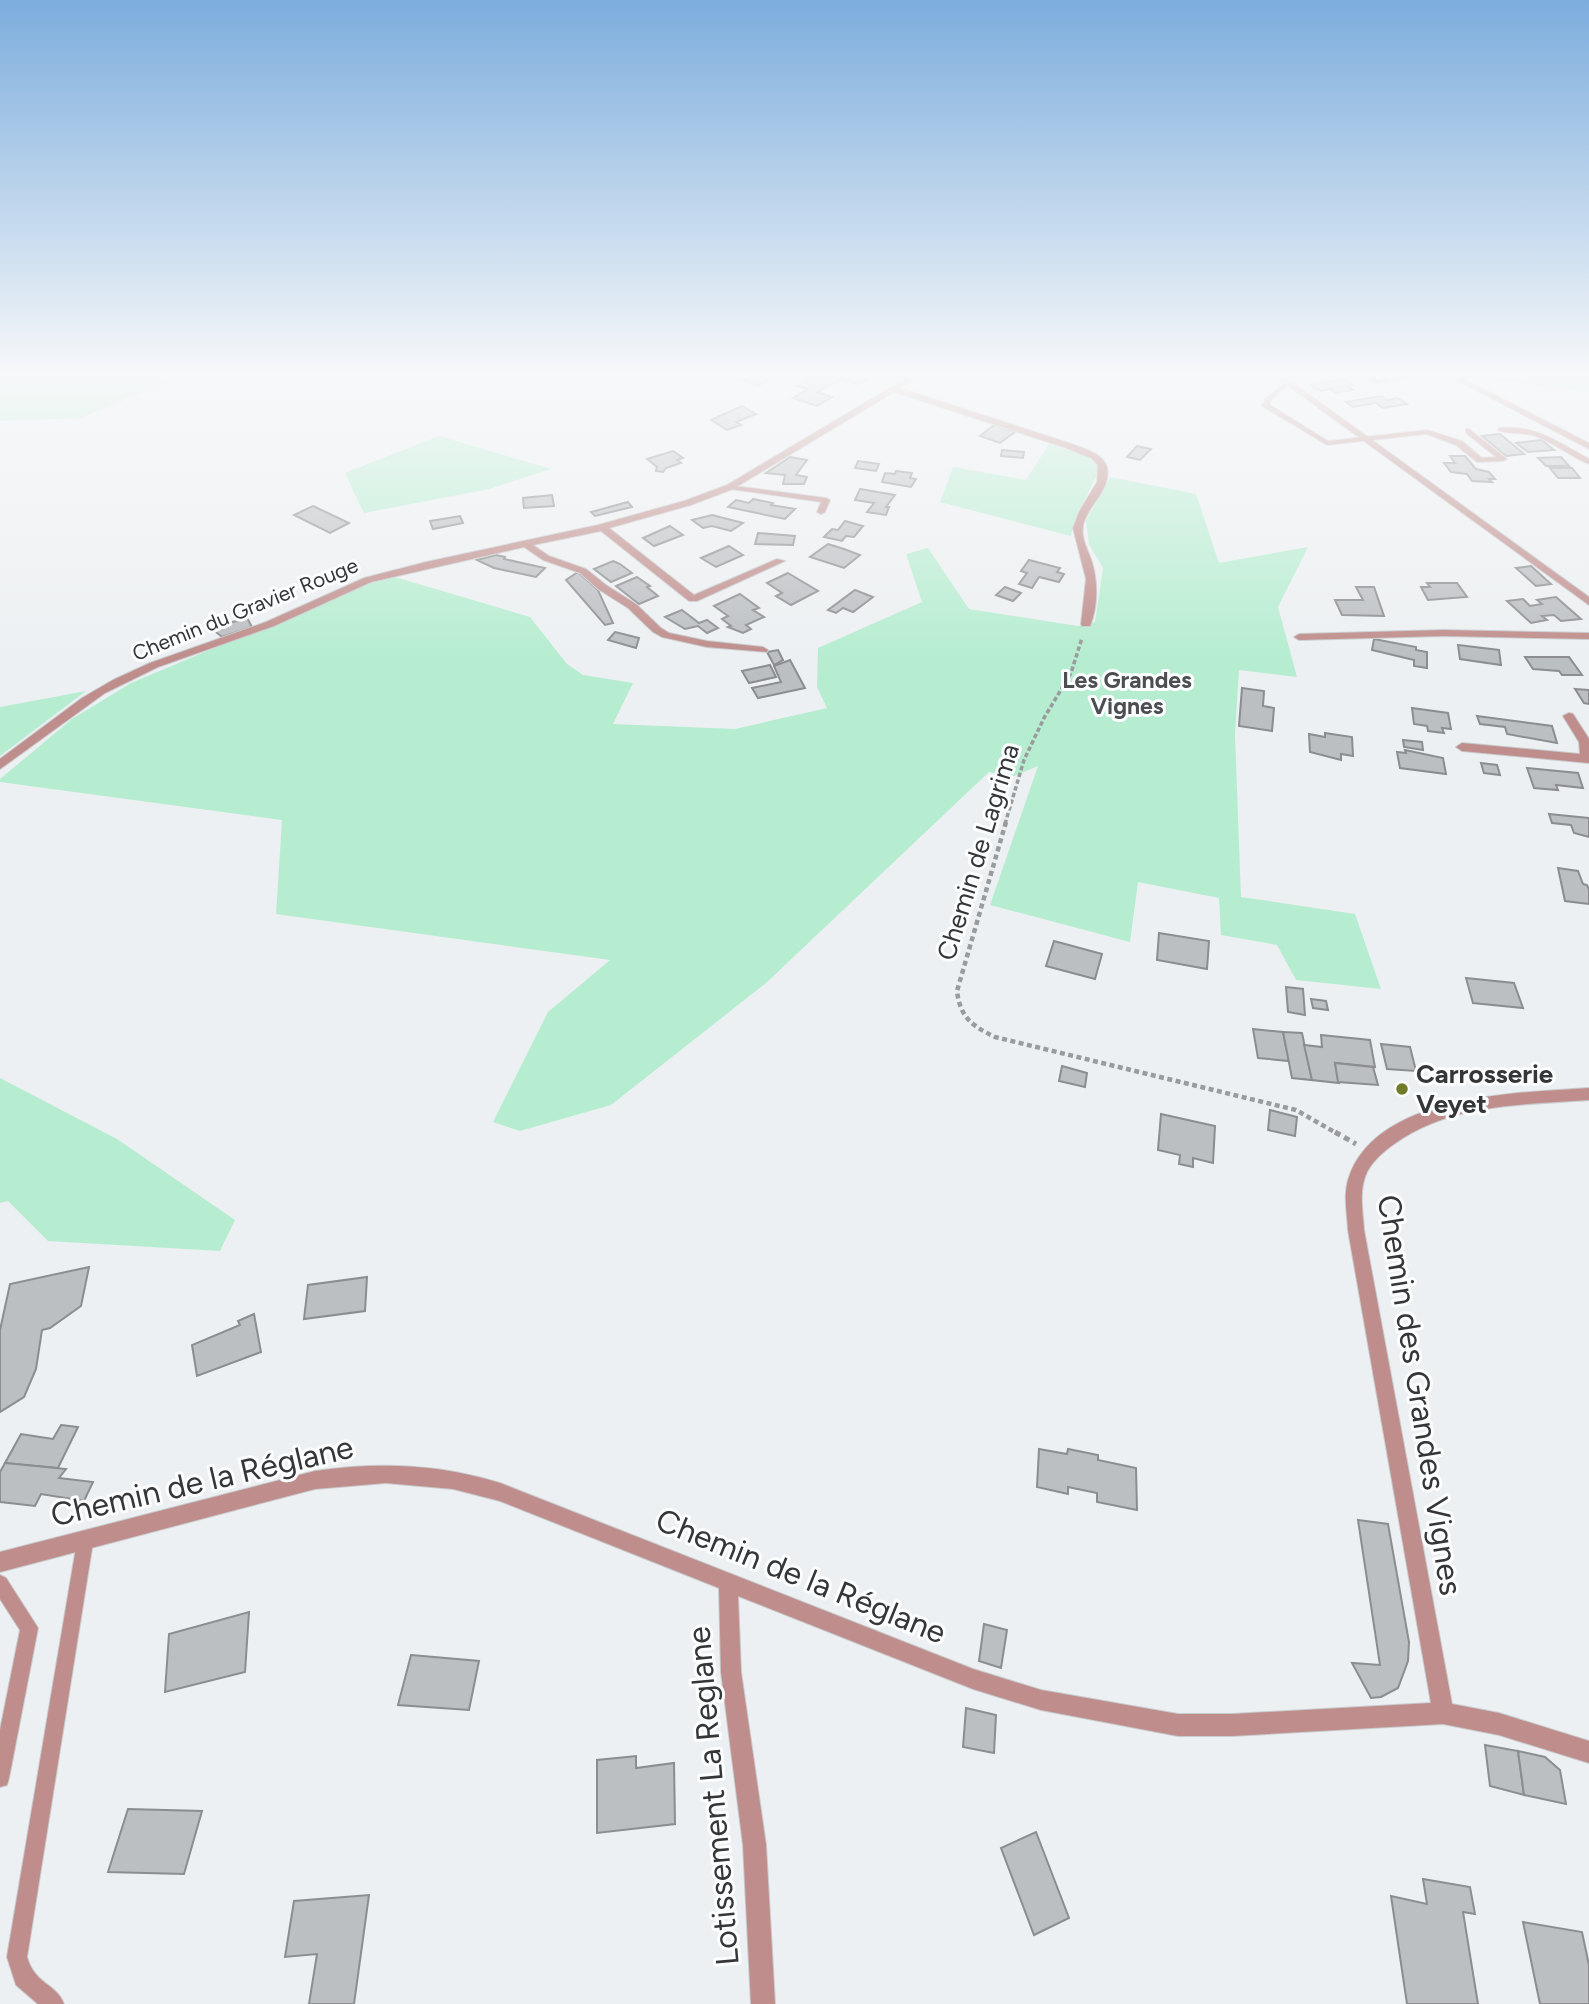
<svg xmlns="http://www.w3.org/2000/svg" width="1589" height="2004" font-family="Figtree,sans-serif">
<rect width="100%" height="100%" fill="#edf0f2"/>
<g fill="#b6edd0">
<path d="M0,377H180L80,418L0,421Z"/>
<path d="M1467,377H1589V392Z"/>
<path d="M439,436L551,469L489,489L364,513L345,473Z"/>
<path d="M1049,444L1087,456L1100,468L1074,523L1071,536L940,502L953,467L1026,480Z"/>
<path d="M1110,477L1196,494L1219,563L1308,547L1278,607L1297,677L1239,670L1235,735L1241,897L1355,914L1381,989L1296,980L1277,945L1221,935L1219,898L1138,882L1130,942L990,905L1038,766L1012,777L989,772L766,983L611,1105L520,1131L493,1122L548,1012L610,960L276,914L282,820L0,782V779L72,719L131,683L388,575L530,617L567,664L583,675L633,683L613,724L735,729L827,708L817,687L818,648L922,602L906,554L928,548L969,609L1078,626L1095,622L1103,568L1089,544L1086,521Z"/>
<path d="M86,691L0,756V707Z"/>
<path d="M0,1078L117,1139L235,1220L220,1251L48,1241L8,1201L0,1203Z"/>
</g>
<g fill="#bcbfc2" stroke="#8b8d90" stroke-width="2">
<path d="M750,377H770L758,386L743,380Z"/>
<path d="M813,377H855L865,380L858,384L841,379L817,392L832,397L817,406L793,398L808,389L797,386Z"/>
<path d="M1344,379L1353,385L1348,386L1353,390L1335,393L1330,389L1320,391L1311,385Z"/>
<path d="M1381,396L1387,400L1398,398L1407,404L1383,408L1376,403L1353,407L1346,402Z"/>
<path d="M742,406L756,414L736,422L741,425L727,430L711,420Z"/>
<path d="M994,425L1015,432L1000,443L980,436Z"/>
<path d="M1500,434L1524,454L1506,456L1482,436Z"/>
<path d="M1542,440L1554,450L1528,452L1516,443Z"/>
<path d="M1137,446L1151,449L1140,460L1127,457Z"/>
<path d="M1002,450L1024,452L1023,458L1001,456Z"/>
<path d="M673,451L683,458L677,460L681,463L666,468L663,472L656,471L657,467L647,459Z"/>
<path d="M1450,456H1465L1476,469L1489,472L1495,479H1489L1492,482L1472,481L1467,474L1451,472L1444,463H1455Z"/>
<path d="M790,457L807,460L796,475L807,477L804,484H783L785,475L766,473Z"/>
<path d="M1561,457L1569,466H1546L1538,458Z"/>
<path d="M858,461L879,464L876,471L855,468Z"/>
<path d="M1550,468H1572L1580,478H1558Z"/>
<path d="M896,471L912,473L910,478L916,479L911,487L882,482L885,473L895,474Z"/>
<path d="M860,489L895,495L886,507H889L886,515L867,512L874,503L855,500Z"/>
<path d="M552,495L554,506L524,508L523,498Z"/>
<path d="M753,499L773,503L771,505L795,509L785,519L728,507L736,500L749,503Z"/>
<path d="M628,502L632,507L595,516L591,512Z"/>
<path d="M313,506L349,523L330,533L294,515Z"/>
<path d="M712,515L743,523L731,531L712,526L703,528L692,520Z"/>
<path d="M460,516L463,523L433,529L430,521Z"/>
<path d="M845,521L863,526L854,537L846,536L842,541L824,537L832,529L838,530Z"/>
<path d="M670,526L683,535L654,546L643,538Z"/>
<path d="M758,533L795,536L793,545L755,544Z"/>
<path d="M828,544L844,549L860,555L844,568L810,557Z"/>
<path d="M729,546L743,555L716,567L701,558Z"/>
<path d="M496,555L505,557L504,559L545,568L536,577L494,568L477,560Z"/>
<path d="M1029,560L1060,568L1057,572L1064,574L1059,582L1039,577L1032,588L1019,584L1027,573L1021,571Z"/>
<path d="M613,561L620,564L632,573L611,582L594,569Z"/>
<path d="M1531,566L1551,584L1536,586L1516,568Z"/>
<path d="M578,572L598,590L613,623L605,625L566,580Z"/>
<path d="M788,573L818,591L791,605L776,596L782,593L767,583Z"/>
<path d="M637,577L650,586L647,587L658,596L639,604L616,586Z"/>
<path d="M1427,583H1457L1467,597L1428,600L1421,587H1430Z"/>
<path d="M1005,587L1021,593L1013,601L996,595Z"/>
<path d="M1356,587H1374L1384,616L1342,615L1335,600H1363Z"/>
<path d="M855,590L873,597L853,612L843,608L836,613L828,610Z"/>
<path d="M740,594L759,608L753,610L764,617L746,625L751,629L743,633L728,627L731,626L722,619L728,616L714,606Z"/>
<path d="M1556,597L1581,619L1561,621L1554,615L1542,616L1547,620L1531,623L1507,601L1523,599L1530,606L1542,604L1537,600Z"/>
<path d="M682,610L699,623L707,620L718,628L707,633L698,626L685,629L665,617Z"/>
<path d="M247,618L252,627L222,637L211,628Z"/>
<path d="M615,632L639,638L636,648L608,640Z"/>
<path d="M1374,639L1416,647V650L1427,652V668L1414,666V660L1372,650Z"/>
<path d="M1458,645L1499,650L1501,665L1460,659Z"/>
<path d="M778,650L783,660L774,665L767,652Z"/>
<path d="M1525,657H1569L1582,675H1562L1559,671L1533,669Z"/>
<path d="M790,660L805,688L758,698L752,688L781,682L774,666Z"/>
<path d="M770,665L776,677L749,683L742,671Z"/>
<path d="M1242,688L1264,691L1263,706L1274,708L1272,731L1239,726Z"/>
<path d="M1575,689L1589,690V704L1584,703Z"/>
<path d="M1412,708L1448,713L1451,729L1442,728L1444,733L1428,731L1427,726L1414,724Z"/>
<path d="M1477,716L1552,726L1557,743L1507,734L1505,727L1480,724Z"/>
<path d="M1325,733L1352,737L1353,756L1341,754V760L1310,752L1309,734L1325,737Z"/>
<path d="M1403,740L1422,742L1423,750L1404,747Z"/>
<path d="M1405,750L1443,758L1446,774L1400,768L1397,752L1406,753Z"/>
<path d="M1481,763L1497,765L1500,775L1484,773Z"/>
<path d="M1527,768L1578,773L1583,788L1556,785L1558,790L1534,788Z"/>
<path d="M1549,814L1589,818V837L1574,833L1571,825L1552,823Z"/>
<path d="M1558,868L1578,871L1583,884L1587,885L1589,890V904L1565,901Z"/>
<path d="M1159,933L1209,941L1207,969L1157,960Z"/>
<path d="M1054,941L1102,954L1095,979L1046,966Z"/>
<path d="M1466,978L1514,983L1523,1008L1473,1003Z"/>
<path d="M1286,987L1303,989L1305,1015L1288,1012Z"/>
<path d="M1311,999L1326,1001L1328,1010L1313,1008Z"/>
<path d="M1253,1029L1283,1032L1289,1061L1258,1058Z"/>
<path d="M1283,1032L1302,1033L1312,1080L1292,1078Z"/>
<path d="M1321,1035L1370,1040L1375,1067L1335,1063L1339,1083L1312,1080L1304,1045L1322,1047Z"/>
<path d="M1381,1044L1410,1047L1416,1071L1387,1069Z"/>
<path d="M1335,1063L1373,1067L1378,1085L1338,1082Z"/>
<path d="M1062,1066L1087,1073L1085,1087L1059,1081Z"/>
<path d="M1270,1110L1297,1117L1295,1136L1268,1130Z"/>
<path d="M1161,1114L1215,1126L1213,1163L1193,1158V1167L1179,1164L1180,1155L1158,1150Z"/>
<path d="M89,1267L81,1306L50,1328L42,1330L36,1369L24,1397L0,1412V1330L10,1284Z"/>
<path d="M367,1277L365,1311L304,1319L308,1285Z"/>
<path d="M254,1314L261,1352L197,1376L192,1345L240,1325L238,1321Z"/>
<path d="M61,1425L78,1427L58,1468L5,1463L21,1434L53,1439Z"/>
<path d="M1039,1449L1067,1454L1068,1449L1098,1455V1460L1136,1468L1137,1510L1097,1502V1493L1068,1487V1494L1037,1487Z"/>
<path d="M5,1463L66,1469L59,1478L93,1482L84,1501L41,1494L35,1506L0,1502V1472Z"/>
<path d="M1358,1520L1388,1524L1409,1642L1408,1661L1398,1688L1381,1697L1371,1698L1352,1663L1380,1665Z"/>
<path d="M249,1612L245,1672L165,1692L169,1634Z"/>
<path d="M984,1624L1007,1630L1001,1668L979,1661Z"/>
<path d="M411,1655L479,1661L469,1710L398,1705Z"/>
<path d="M966,1708L996,1715L994,1753L963,1747Z"/>
<path d="M1485,1745L1518,1751L1524,1795L1490,1786Z"/>
<path d="M1518,1751L1545,1757L1560,1770L1566,1804L1524,1795Z"/>
<path d="M636,1756V1768L674,1763L675,1824L597,1833V1760Z"/>
<path d="M128,1809L202,1811L184,1874L108,1872Z"/>
<path d="M1036,1832L1069,1918L1034,1935L1001,1848Z"/>
<path d="M1423,1879L1470,1887L1475,1914L1463,1912L1478,2004H1407L1391,1896L1427,1904Z"/>
<path d="M369,1895L354,2004H309L317,1954L285,1957L294,1901Z"/>
<path d="M1523,1922L1582,1932L1589,1965V2004H1540Z"/>
</g>
<g fill="none" stroke-linecap="round" stroke-linejoin="round">
<g stroke="#c8cbcd" stroke-width="2">
<g id="lane">
<path d="M1286,382L1291,383L1270,401V405L1328,441L1427,430L1462,441L1482,458L1496,457L1466,433V429H1469L1507,459L1503,461L1477,462L1456,445L1426,434L1327,445L1262,406L1265,399Z"/>
<path d="M1499,428C1535,424 1560,443 1589,459V464C1571,457 1556,444 1538,437C1525,432 1510,435 1498,430Z"/>
<path d="M727,485L826,498L830,500L825,512L821,514L817,512L821,502L730,489L726,487Z"/>
<path d="M1443,630L1589,633V639L1443,636L1299,640L1294,637L1299,634Z"/>
<path d="M85,1534L91,1536L93,1542L27,1957C35,1985 56,1983 64,2004H38L16,1985L7,1957L77,1542L79,1536Z"/>
<path d="M0,1575L6,1578L38,1628L9,1778L7,1785L0,1787V1730L20,1630L0,1599Z"/>
</g>
</g>
<g stroke="#c8cbcd" stroke-width="2">
<g id="street">
<path d="M908,377H917L900,388L1072,444C1084,449 1103,453 1107,467C1112,490 1087,505 1083,526C1081,539 1088,550 1092,562C1098,582 1098,607 1090,626H1082L1081,624L1086,579L1073,528L1079,512L1097,482L1098,465L1091,458L1066,448L894,392L733,489L691,505L609,528L694,595L777,559L785,561L697,601H689L601,531L533,545L549,556L586,569L606,585L636,604L661,628L669,633L707,641L763,647L768,650L767,652L707,647L662,637L653,632L628,608L598,589L580,573L543,560L524,547L371,582L274,626L158,667L105,693L0,769V759L82,698L113,680L150,663L266,622L364,578L426,562L598,525L684,501L727,485Z"/>
<path d="M1276,377H1285L1589,597V605Z"/>
<path d="M1364,377H1373L1377,379L1414,377L1376,384Z"/>
<path d="M1450,377H1460L1589,443V449Z"/>
<path d="M1569,713L1573,714L1589,739V763L1462,751L1456,747L1462,743L1580,754L1579,742L1563,716Z"/>
<path d="M1589,1088V1100C1524,1105 1453,1103 1397,1142C1385,1150 1370,1162 1365,1177C1359,1194 1363,1213 1364,1230L1452,1704L1499,1713L1589,1741V1763L1499,1735L1443,1724L1232,1736H1178L1041,1710L973,1689L738,1596L741,1672L766,1845L775,2004H751L743,1845L721,1672L719,1588L500,1501L453,1489L386,1483L315,1489L0,1572V1552L315,1471C379,1462 438,1464 500,1483L973,1669L1041,1690L1178,1714H1232L1431,1703L1348,1230C1347,1212 1343,1194 1349,1177C1378,1094 1518,1093 1589,1088Z"/>
</g>
</g>
<path stroke="#999b9d" stroke-width="3.5" stroke-dasharray="4.5 2.5" stroke-linecap="butt" d="M1005,824L1024,760L1044,718L1071,673L1082,638"/>
<path stroke="#999b9d" stroke-width="4.5" stroke-dasharray="5 3.5" stroke-linecap="butt" d="M1006,822L957,991C960,1017 972,1026 995,1037L1296,1110L1338,1134"/>
<path stroke="#999b9d" stroke-width="5" stroke-dasharray="6 4.5" stroke-linecap="butt" d="M1335,1132L1356,1144"/>
<use href="#lane" fill="#bf8d8b" fill-rule="evenodd"/>
<use href="#street" fill="#bf8d8b" fill-rule="evenodd"/>
</g>
<linearGradient id="sky" x2="0" y2="1"><stop stop-color="#7caddd"/><stop offset="0.57" stop-color="#f7f8f9"/><stop offset="1" stop-color="#f7f8f9" stop-opacity="0"/></linearGradient>
<rect width="1589" height="657" fill="url(#sky)"/>
<circle fill="#707c28" stroke="#fbfdfe" stroke-width="2.5" cx="1402" cy="1089" r="7"/>
<g text-anchor="middle" dominant-baseline="central" stroke-width="6" stroke-linejoin="round" paint-order="stroke">
<g font-size="21" fill="#343637" stroke="#fbfdfe">
<text transform="translate(245 609) rotate(-22)">Chemin du Gravier Rouge</text>
</g>
<g font-size="23" font-weight="bold" fill="#4c4e51" stroke="#fbfdfe">
<text x="1127" y="680">Les Grandes<tspan x="1127" dy="26">Vignes</tspan></text>
</g>
<g font-size="26" fill="#343637" stroke="#fbfdfe">
<text transform="translate(978 852) rotate(-73)">Chemin de Lagrima</text>
</g>
<g font-size="26" font-weight="bold" fill="#343637" stroke="#fbfdfe" text-anchor="start">
<text x="1416" y="1074">Carrosserie<tspan x="1416" dy="30">Veyet</tspan></text>
</g>
<g font-size="32" fill="#343637" stroke="#fbfdfe">
<text transform="translate(1420 1395) rotate(81)">Chemin des Grandes Vignes</text>
<text transform="translate(202 1481) rotate(-13)">Chemin de la Réglane</text>
<text transform="translate(801 1576) rotate(22)">Chemin de la Réglane</text>
<text transform="translate(713 1796) rotate(-95)">Lotissement La Reglane</text>
</g>
</g>
</svg>
